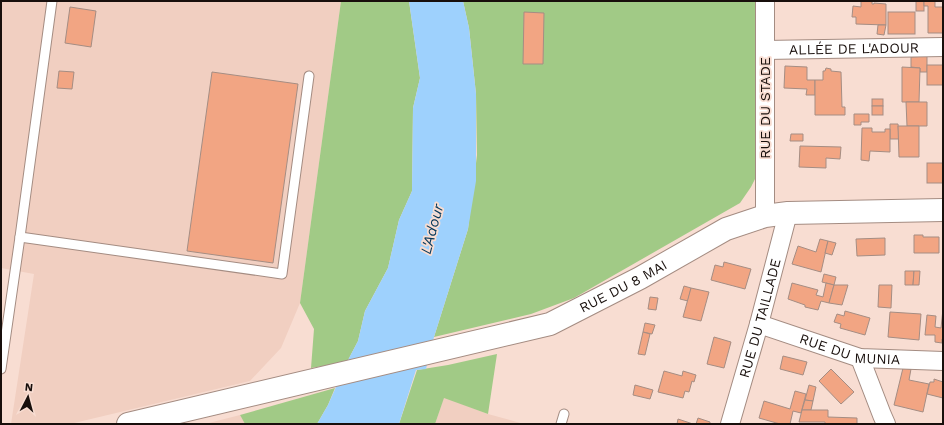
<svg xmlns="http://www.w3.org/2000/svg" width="944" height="425" font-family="'Work Sans',sans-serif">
<rect width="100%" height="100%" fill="#f8ddd2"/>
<g fill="#f1cfc1">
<path d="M1,1H341L300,303L281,348L250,381L70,424H11L34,274L1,268Z"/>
<path d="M444,397L488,414L524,424H435Z"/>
<path d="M240,415L245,424H205Z"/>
</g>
<g fill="#a1ca86">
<path d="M341,1H409L420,78L413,108L412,191L399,220L388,268L365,311L358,341L347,362L311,368L314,329L300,303Z"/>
<path d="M463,1H756L757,175L751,187L740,203L574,298L531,314L434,337L468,229L477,155L476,94L469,28Z"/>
<path d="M497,354L488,414L444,398L435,424H399L417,370L448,365Z"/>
<path d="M335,388L328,405L317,424H245L240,415Z"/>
</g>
<path fill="#9ed1fd" d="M409,1H463L469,28L476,94V181L468,229L434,337L426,369L416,370L399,424H317L328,405L347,362L358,341L365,311L388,268L399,220L412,191L413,108L420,78Z"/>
<g fill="#f2a583" stroke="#a58d83">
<path d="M861,1H872V4H874V3L886,4V25L856,24V17H852L853,6L861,7Z"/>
<rect x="916" y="1" width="8" height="10"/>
<path d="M924,1H935V7H943V33H928V6H924Z"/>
<path d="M70,7L96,11L91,47L65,43Z"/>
<path d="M524,12L544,13L543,64H523Z"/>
<rect x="888" y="12" width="27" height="22"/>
<path d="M878,25H886L884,35L877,34Z"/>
<path d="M927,56V72H920V68L911,67V57Z"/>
<rect x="927" y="65" width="16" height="20"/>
<path d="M785,66L807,67V80H815V95H806L807,89L784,88Z"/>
<path d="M902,67L920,68L919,102H902Z"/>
<path d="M826,68L831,69V71L841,72L842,107H845V115H815V80H823V71H825Z"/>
<path d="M59,71L74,72L72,89L57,88Z"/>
<path d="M212,72L298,84L273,263L187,251Z"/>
<rect x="872" y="99" width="11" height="7"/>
<path d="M906,102H927V126H907Z"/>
<rect x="872" y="106" width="11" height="9"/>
<path d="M854,114H869V122H861V125H854Z"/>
<path d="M890,124H898L899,139H890Z"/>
<path d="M898,126H919V157H899Z"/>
<path d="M862,128H872V132H885V129H890V152L870,151L869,161L861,160Z"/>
<path d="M791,134H803V141H790Z"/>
<path d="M800,146L841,147L840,159L826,158V168L799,167Z"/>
<rect x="927" y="163" width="16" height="20"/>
<path d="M914,235H923V237H939V253H914Z"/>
<path d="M885,238V255L857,256L856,239Z"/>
<path d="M820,239L828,241L821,272L792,264L798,246L816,252Z"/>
<path d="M828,241L836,243L832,255L825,253Z"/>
<path d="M724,262L751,269L745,289L711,280L715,265L723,267Z"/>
<path d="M905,271H914L913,285H905Z"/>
<path d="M914,271H920L919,285H913Z"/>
<path d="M824,274L836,277L834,285L822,282Z"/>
<path d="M792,283L818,290L816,295L823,297L826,283L834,285L829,303L821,301L818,310L805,307V305L788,299Z"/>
<path d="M834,285H848L842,305L829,303Z"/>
<path d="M879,285H892L891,308L878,307Z"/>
<path d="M684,286L691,288L688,301L680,299Z"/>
<path d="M691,288L709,292L701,321L683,317Z"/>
<path d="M650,297L658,298L656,310L648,309Z"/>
<path d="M943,309V339H942V343L935,342V335H925L927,315L936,316L935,327L941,328Z"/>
<path d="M845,311L870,318L865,335L840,328L841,324L834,322L837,314L844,316Z"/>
<path d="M890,312L921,314L919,340L888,337Z"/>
<path d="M645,323L655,325L652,334L643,332Z"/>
<path d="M643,332L650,334L645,355L638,354Z"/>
<path d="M714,337L731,342L724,368L707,364Z"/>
<path d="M783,356L807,362L803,375L780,369Z"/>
<path d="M903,368L911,369L909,380L929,384L923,412L894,405Z"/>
<path d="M831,369L854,392L841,404L819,381Z"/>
<path d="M664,371L682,376L683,371L696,375L694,382L692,381L689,392L685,391L683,398L658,392Z"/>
<path d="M934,379L943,382V398L927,394L930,382H934Z"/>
<path d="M635,385L653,390L650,399L633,395Z"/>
<path d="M809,385L816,387L813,401L805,400Z"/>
<path d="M795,391L806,394L801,413L793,411L790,424H780L759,418L764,401L790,409Z"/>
<path d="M805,400L813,401L811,410H802Z"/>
<path d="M802,410H828V417L857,418V424H825V422H799Z"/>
<path d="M698,418L710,422V424H696Z"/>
<path d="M678,419L693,424H677Z"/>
</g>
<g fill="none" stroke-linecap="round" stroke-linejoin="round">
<g stroke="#a48c82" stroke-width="11">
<g id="service">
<path d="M20,237L282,274L309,76"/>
<path d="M1,369L20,237L52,1"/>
<path d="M561,424L564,414"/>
</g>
</g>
<g stroke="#a48c82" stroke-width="20">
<g id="minor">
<path id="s1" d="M765,50L943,47"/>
<path d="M765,216V1"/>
<path id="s2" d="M759,324L860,358L943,361"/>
<path d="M860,358L882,415L886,424"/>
<path id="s3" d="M730,424L759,324L788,213"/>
</g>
</g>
<g stroke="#a48c82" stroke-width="24">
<g id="tertiary">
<path id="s4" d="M128,424L550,324L640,278L726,229L765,216L788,213L943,210"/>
</g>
</g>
<use href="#service" stroke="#fff" stroke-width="9"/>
<use href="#minor" stroke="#fff" stroke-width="18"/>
<use href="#tertiary" stroke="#fff" stroke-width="22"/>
</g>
<g text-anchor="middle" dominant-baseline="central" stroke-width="3.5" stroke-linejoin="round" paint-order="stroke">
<g font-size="14" fill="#180f0c" stroke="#f8ddd2">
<text stroke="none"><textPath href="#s1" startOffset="89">ALLÉE DE L'ADOUR</textPath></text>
<text transform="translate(765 108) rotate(-90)">RUE DU STADE</text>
<text stroke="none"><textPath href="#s4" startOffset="516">RUE DU 8 MAI</textPath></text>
<text stroke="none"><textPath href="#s3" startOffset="110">RUE DU TAILLADE</textPath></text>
<text stroke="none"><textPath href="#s2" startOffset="95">RUE DU MUNIA</textPath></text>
</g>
<g font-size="15" font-style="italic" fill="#023659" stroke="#f8ddd2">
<text transform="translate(432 229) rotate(-75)">L'Adour</text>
</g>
</g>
<rect width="944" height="425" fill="none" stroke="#180f0c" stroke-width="4"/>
<g transform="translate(28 397) rotate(6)" stroke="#f8ddd2" stroke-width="3" paint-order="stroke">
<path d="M0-3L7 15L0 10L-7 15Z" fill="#180f0c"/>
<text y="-6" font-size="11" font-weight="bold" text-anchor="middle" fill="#180f0c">N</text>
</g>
</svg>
